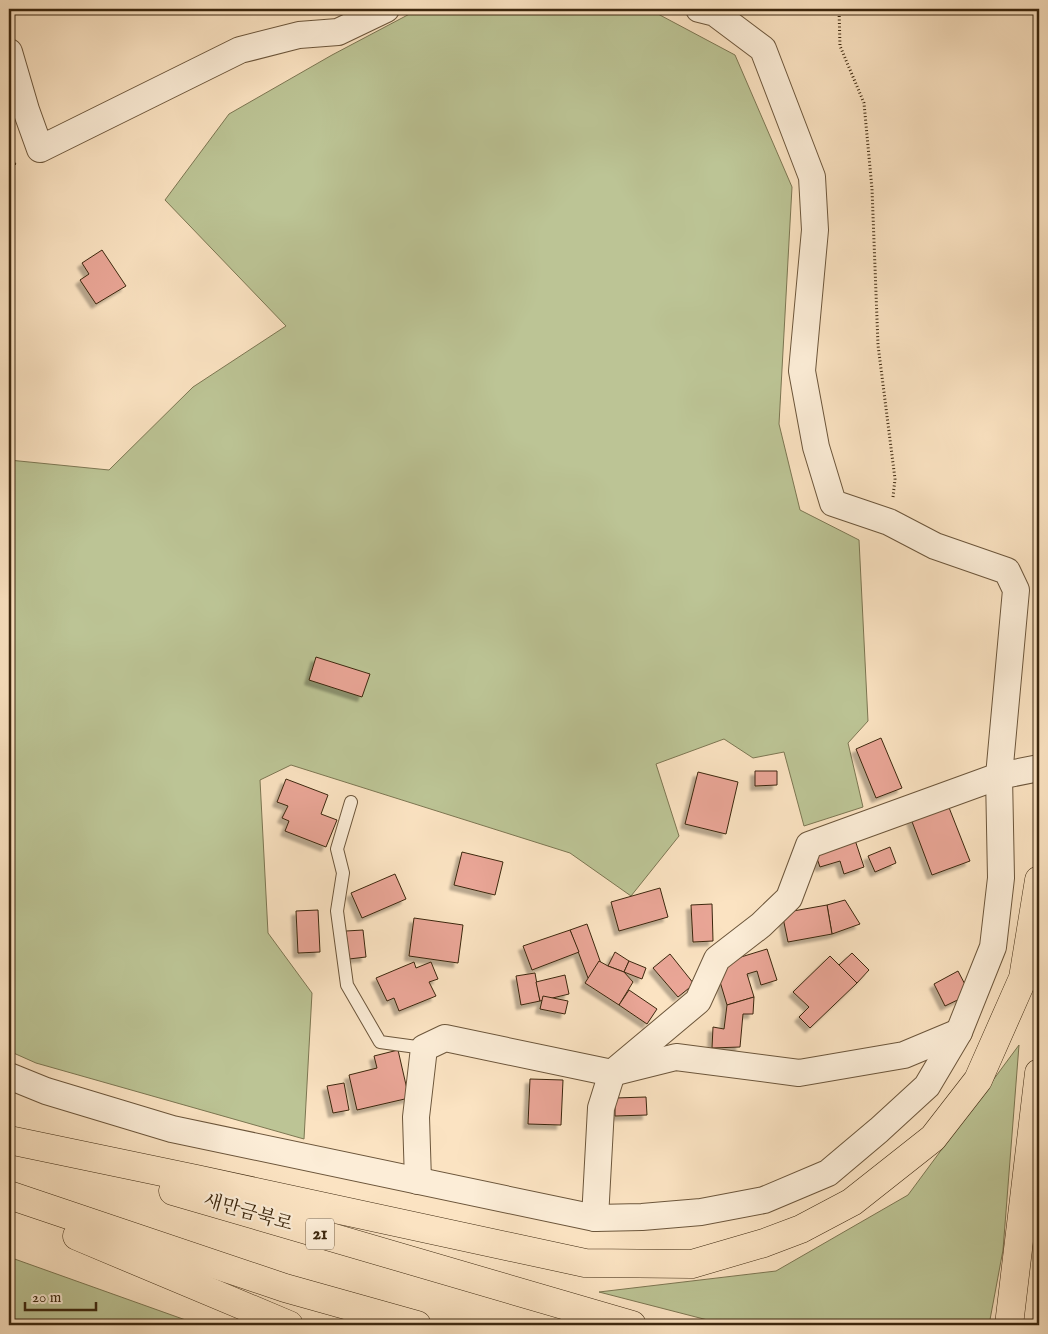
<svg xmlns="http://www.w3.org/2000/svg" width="1048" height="1334" font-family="'IM FELL English','Noto Serif KR',serif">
<defs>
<filter id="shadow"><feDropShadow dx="-4.5" dy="4.5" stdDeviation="1" flood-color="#0004"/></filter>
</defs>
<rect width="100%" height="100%" fill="#fbe3c2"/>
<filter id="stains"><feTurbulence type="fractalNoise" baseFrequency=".004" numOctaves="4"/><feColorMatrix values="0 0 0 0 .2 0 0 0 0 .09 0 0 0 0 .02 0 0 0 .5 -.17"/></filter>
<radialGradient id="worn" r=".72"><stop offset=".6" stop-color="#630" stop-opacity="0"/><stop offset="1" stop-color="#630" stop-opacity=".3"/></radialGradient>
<g fill="#bcc495" stroke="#7c7652">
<path d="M419,9H623L658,14L735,55L792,187L779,424L800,510L859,540L868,721L848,743L863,807L804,826L784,752L753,758L724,739L656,764L679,836L631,896L570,853L291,765L260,780L268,933L312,993L304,1139L36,1063L9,1051V460L109,470L193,387L286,326L165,200L229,114L332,55Z"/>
<path d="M1019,1045L1003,1250L989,1325H727L599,1292L776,1271L908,1195Z"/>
<path d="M9,1257L194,1323L197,1325H9Z"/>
</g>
<g fill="#eaa697" stroke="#3c270e" filter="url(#shadow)">
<path d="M9,155L16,164L9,170Z"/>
<path d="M102,250L126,286L96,304L80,280L89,274L82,263Z"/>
<path d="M316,657L370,674L362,697L309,680Z"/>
<path d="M881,738L902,788L876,798L856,749Z"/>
<path d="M755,771H777V785L755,786Z"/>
<path d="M698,772L738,782L726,834L685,824Z"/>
<path d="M286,779L328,795L321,814L337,820L326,847L285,831L289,821L282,818L288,806L277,802Z"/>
<path d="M948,805L970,861L932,875L911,819Z"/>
<path d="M854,837L864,867L844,874L840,861L820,867L814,850Z"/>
<path d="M890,847L896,863L875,872L868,856Z"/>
<path d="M462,852L503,862L495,895L454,885Z"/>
<path d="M395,874L406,899L362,918L351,893Z"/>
<path d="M660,888L668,917L619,931L611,902Z"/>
<path d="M845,900L860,924L832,934L827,905Z"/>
<path d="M712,904L713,941L693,942L691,905Z"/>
<path d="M827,905L832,934L788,942L782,913Z"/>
<path d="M318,910L320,952L298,953L296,911Z"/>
<path d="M414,918L463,925L458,963L409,956Z"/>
<path d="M587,924L604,972L588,978L570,930Z"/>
<path d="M363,930L366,957L349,959L346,931Z"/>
<path d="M570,930L579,952L532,970L523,946Z"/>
<path d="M767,949L777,980L761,985L757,971L747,974L754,997L727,1005L715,965Z"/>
<path d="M615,952L629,961L624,972L608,966Z"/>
<path d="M852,953L869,970L857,983L839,965Z"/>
<path d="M670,954L694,984L678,997L653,968Z"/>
<path d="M830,956L857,983L810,1028L799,1017L809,1007L793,992Z"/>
<path d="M599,961L608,966L624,972L633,982L619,1005L585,983Z"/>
<path d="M629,961L646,968L642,979L624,972Z"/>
<path d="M414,962L416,968L431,962L438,979L429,982L436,996L399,1011L394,998L387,1001L376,978Z"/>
<path d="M958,971L970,994L945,1006L934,984Z"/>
<path d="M535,973L540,1001L521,1005L516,976Z"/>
<path d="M565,975L569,994L540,1001L536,982Z"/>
<path d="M629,990L657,1009L647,1024L619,1005Z"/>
<path d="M543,996L568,1001L565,1014L540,1009Z"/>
<path d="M754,997L753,1014H743L740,1047L712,1048L713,1027L724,1029L727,1005Z"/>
<path d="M398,1050L409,1098L357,1110L349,1075L377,1068L374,1056Z"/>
<path d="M530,1079L563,1080L561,1125L528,1124Z"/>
<path d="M344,1083L349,1110L333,1113L327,1086Z"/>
<path d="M646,1097L647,1115L615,1116V1098Z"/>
</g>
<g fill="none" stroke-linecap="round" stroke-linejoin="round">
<g stroke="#6c563b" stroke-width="14">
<path id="service" d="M351,802L337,849L343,873L337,911L347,985L380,1042L424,1048"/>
</g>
<g stroke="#6c563b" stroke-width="28">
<g id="minor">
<path d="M9,52L26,110L40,149L240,50L299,35L338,32L386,9"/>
<path d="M9,1076L46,1091L172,1129L595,1218L642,1217L701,1212L764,1200L828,1173L879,1130L927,1086L959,1032L993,947L1001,878L999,776L1016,590L1007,571L935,546L889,522L833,503L816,447L802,371L815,230L812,177L763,49L715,13L699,9"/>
<path d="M418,1181L416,1117L424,1048L445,1038L612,1073L676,1057L799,1073L904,1055L959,1032"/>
<path d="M595,1218L601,1108L612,1073L698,1001L717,959L761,925L789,898L809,845L999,776L1039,768"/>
</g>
</g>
<g stroke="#3c270e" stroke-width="29">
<g id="trunk">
<path d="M9,1140L196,1179L585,1263L692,1264L764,1243L801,1229L852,1202L933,1138L978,1080L1023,978L1039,880"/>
<path d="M173,1191L632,1325"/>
<path d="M9,1195L285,1288L417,1325"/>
<path d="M77,1236L289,1325"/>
<path d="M1009,1325L1039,1073"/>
</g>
</g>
<path stroke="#3c270e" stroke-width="3" stroke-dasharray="1 2.5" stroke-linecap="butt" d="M839,9L840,46L864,103L872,189L878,345L895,479L893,497"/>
<use href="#service" stroke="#fcedd7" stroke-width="12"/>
<use href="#minor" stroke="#fcedd7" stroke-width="26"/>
<use href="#trunk" stroke="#fbe3c2" stroke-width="28"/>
</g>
<g text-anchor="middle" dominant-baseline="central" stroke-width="4.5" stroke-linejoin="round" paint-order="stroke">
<rect fill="#fcedd7" stroke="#76624a" stroke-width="1" x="306" y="1218.5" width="28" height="31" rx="4"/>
<g font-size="18" font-weight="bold" fill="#3c270e">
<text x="320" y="1234">21</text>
</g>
<g font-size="19" fill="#3c270e" stroke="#fcedd7">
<text transform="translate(248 1213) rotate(16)">새만금북로</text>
</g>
</g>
<rect width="1048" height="1334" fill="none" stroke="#fbe3c2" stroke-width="30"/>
<rect x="10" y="10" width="1028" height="1314" fill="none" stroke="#3c270e" stroke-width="2.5"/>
<rect x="15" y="15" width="1018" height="1304" fill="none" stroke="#3c270e"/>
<path d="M25 1302v8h71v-8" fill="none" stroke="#3c270e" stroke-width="2.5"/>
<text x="32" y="1302" font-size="15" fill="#3c270e" stroke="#fcedd7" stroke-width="4" paint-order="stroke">20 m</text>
<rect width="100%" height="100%" filter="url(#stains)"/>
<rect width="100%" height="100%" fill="url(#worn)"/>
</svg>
